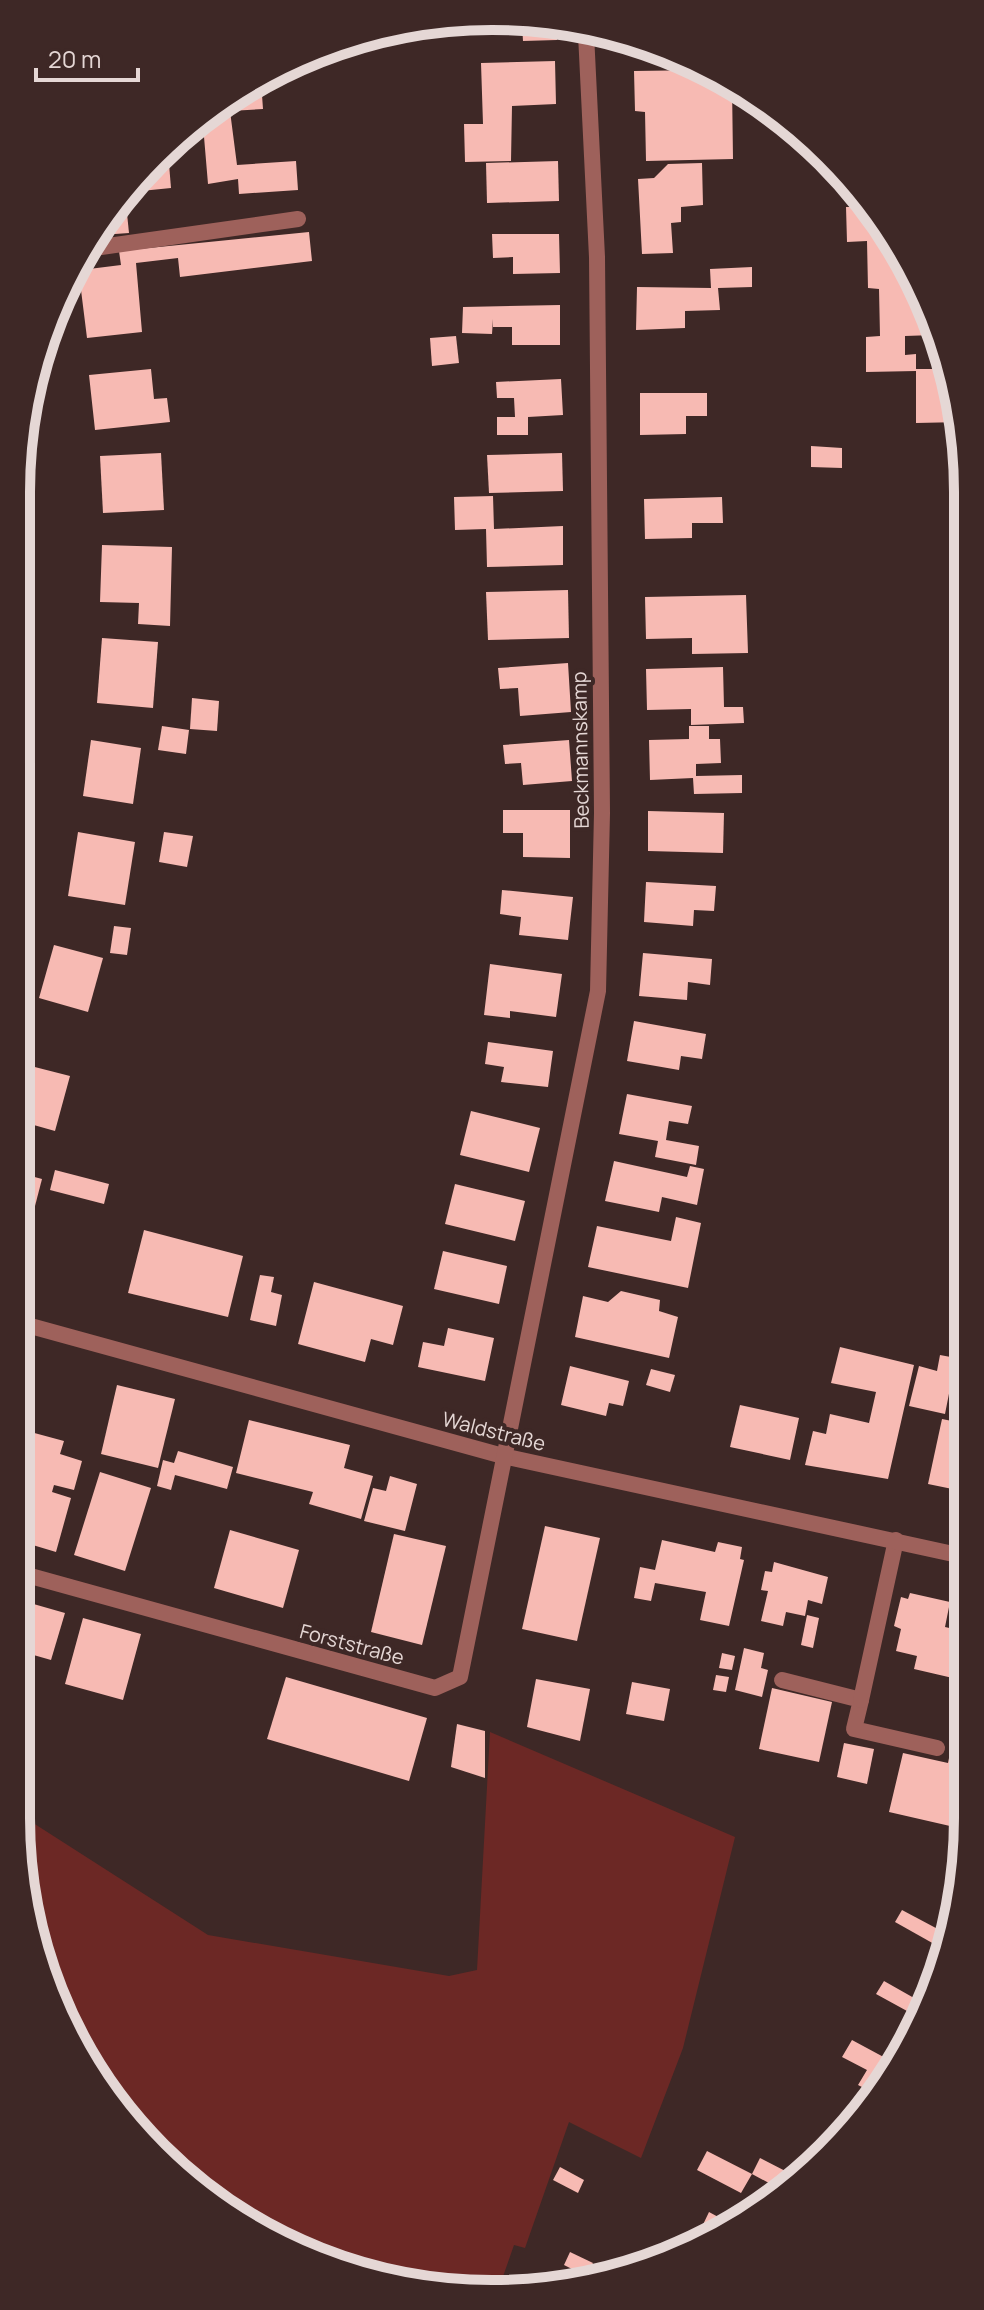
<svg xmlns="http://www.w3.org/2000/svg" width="984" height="2310" font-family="Manrope,sans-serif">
<rect width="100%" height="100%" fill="#3e2826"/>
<path fill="#6c2825" d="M490,1732L735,1837L683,2048L641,2158L569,2122L525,2248L514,2245L500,2285H400L254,2230L134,2131L41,1971L16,1812L208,1935L449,1976L477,1970Z"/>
<g fill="#f7bab3">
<path d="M522,25L556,30L557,40L523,41Z"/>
<path d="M555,61L556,104L512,106L511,161L465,162L464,124H483L481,63Z"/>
<path d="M704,70L707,86L732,85L733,159L646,161L645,112L635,111L634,71Z"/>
<path d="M261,81L263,109L230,111L237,165L296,161L298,190L239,194L238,179L208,184L203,125Z"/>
<path d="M168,152L171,188L141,191L140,174Z"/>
<path d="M558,161L559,201L487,203L486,163Z"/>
<path d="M702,163L703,205L681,207V222L671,223L673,253L642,254L638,179L654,178L668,164Z"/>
<path d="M125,194L129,233L101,235Z"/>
<path d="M846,207H868L932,309L934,335L905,336V355L916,354V371L866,372V337L880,336L879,289L868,288L867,241L847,242Z"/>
<path d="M309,232L312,261L180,277L178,258L136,263L142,332L87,338L79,274L81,270L121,265L119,251Z"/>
<path d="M492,234H559L560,273L513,274V257L493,258Z"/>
<path d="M752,267V287L718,288L720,310L685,311V328L636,330L637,287L711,288L710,269Z"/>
<path d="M560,305V345H512V327H493V319L492,334L462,333L463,307Z"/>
<path d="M456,336L459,363L432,366L430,338Z"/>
<path d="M151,369L154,399L167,398L170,422L95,430L89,375Z"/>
<path d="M916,369H948L962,422L916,423Z"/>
<path d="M561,379L563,415L528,417V435H497V417H515L514,398H497L496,382Z"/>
<path d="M640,393H707V416H686V434L640,435Z"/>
<path d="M811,446L842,448V468L811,467Z"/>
<path d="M161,453L164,510L103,513L100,456Z"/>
<path d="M562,453L563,491L489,493L487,455Z"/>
<path d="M493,496L494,529L563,526V565L487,567L486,529L455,530L454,497Z"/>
<path d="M722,497L723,523H692V538L645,539L644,499Z"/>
<path d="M102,545L172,547L170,626L138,624L139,603L100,602Z"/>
<path d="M568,590L569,638L488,640L486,592Z"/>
<path d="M746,595L748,653L692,654V638L646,639L645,597Z"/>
<path d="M102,638L158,642L153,708L97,703Z"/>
<path d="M568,663L571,712L520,716L518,688L500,689L498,668Z"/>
<path d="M723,667L724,707H743L744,723L691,725V709L647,710L646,669Z"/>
<path d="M192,698L219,701L217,731L190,729Z"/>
<path d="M162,726L189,730L186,754L158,750Z"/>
<path d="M689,726H709V739H720L721,763L696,764V776L742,775V793L694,794L693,778L650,780L649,740L689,739Z"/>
<path d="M91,740L141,748L133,804L83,796Z"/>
<path d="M569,740L572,781L523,785L521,763L505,764L503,745Z"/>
<path d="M503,810H570V858L523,857V833H503Z"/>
<path d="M648,811L724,813L723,853L648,851Z"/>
<path d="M78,832L135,842L125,905L68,896Z"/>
<path d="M164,832L193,836L187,867L159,862Z"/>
<path d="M646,882L716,886L714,911L694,910L693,926L644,922Z"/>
<path d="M502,890L573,897L568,940L519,935L521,917L500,914Z"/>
<path d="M114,926L131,928L127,955L110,953Z"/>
<path d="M54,945L103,958L88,1012L39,998Z"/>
<path d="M643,953L712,959L710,985L688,982L687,1000L639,996Z"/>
<path d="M490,964L562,974L556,1017L510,1011V1018L484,1015Z"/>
<path d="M958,1011L966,1012V1036L955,1034Z"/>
<path d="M634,1021L706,1034L702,1059L681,1056L679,1070L627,1061Z"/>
<path d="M488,1042L553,1051L548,1087L501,1082L504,1067L485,1064Z"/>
<path d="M23,1064L70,1076L55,1131L16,1120V1090Z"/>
<path d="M627,1094L692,1106L688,1124L669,1121L666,1140L699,1146L696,1165L655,1157L658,1141L619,1134Z"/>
<path d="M471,1111L540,1128L529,1172L460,1155Z"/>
<path d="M614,1161L687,1177L690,1166L704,1169L697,1205L662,1197L659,1212L605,1201Z"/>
<path d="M55,1170L109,1184L104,1204L50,1190Z"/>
<path d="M16,1172L42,1179L28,1233L16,1230Z"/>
<path d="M455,1184L525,1201L515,1241L445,1224Z"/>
<path d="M676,1217L701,1223L688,1288L588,1267L597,1226L671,1241Z"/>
<path d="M144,1230L243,1256L228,1317L128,1293Z"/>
<path d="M443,1251L507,1266L499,1304L434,1289Z"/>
<path d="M260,1275L274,1277L271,1292L282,1295L276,1326L250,1320Z"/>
<path d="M314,1282L403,1306L393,1345L371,1339L365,1362L298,1344Z"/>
<path d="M621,1291L660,1300L659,1311L678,1317L669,1358L575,1337L583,1296L608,1302Z"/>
<path d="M448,1328L494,1338L485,1381L418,1367L423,1342L444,1346Z"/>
<path d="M840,1347L914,1365L888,1479L805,1465L813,1431L826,1434L830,1414L869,1423L876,1392L831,1383Z"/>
<path d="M940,1355L956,1358L945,1414L909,1406L919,1366L937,1371Z"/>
<path d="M570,1366L629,1381L623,1406L609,1403L606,1416L561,1405Z"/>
<path d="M651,1369L675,1375L670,1392L646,1385Z"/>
<path d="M117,1385L175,1399L158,1468L101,1454Z"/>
<path d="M740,1405L799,1418L790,1460L730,1447Z"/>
<path d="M942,1419L967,1424V1492L928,1484Z"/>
<path d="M249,1420L350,1445L344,1468L373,1476L361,1519L309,1504L313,1492L236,1473Z"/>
<path d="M27,1431L64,1441L60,1454L82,1461L74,1490L54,1485L52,1492L71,1498L56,1552L16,1540V1472Z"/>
<path d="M178,1451L233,1467L227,1489L175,1475L171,1490L157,1486L163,1460L174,1463Z"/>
<path d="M100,1472L151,1488L125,1571L74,1555Z"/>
<path d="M390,1476L417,1484L405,1531L364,1521L373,1488L386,1491Z"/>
<path d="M545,1526L600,1538L577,1641L522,1629Z"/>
<path d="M230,1530L299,1550L283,1608L214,1588Z"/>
<path d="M394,1534L446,1546L422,1645L371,1632Z"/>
<path d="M662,1540L715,1552L718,1542L742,1547L740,1559L744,1560L729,1626L700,1620L706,1592L655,1583L651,1601L634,1598L640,1567L655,1570Z"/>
<path d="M774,1562L828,1577L822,1604L808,1600L805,1616L786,1612L783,1626L761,1621L768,1591L761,1590L765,1571L772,1572Z"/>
<path d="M910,1593L950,1602L945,1627L967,1632L968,1675L958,1673L957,1679L914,1669L917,1656L896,1651L901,1629L894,1626L901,1597L908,1599Z"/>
<path d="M16,1599L65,1613L51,1660L16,1650Z"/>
<path d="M807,1615L819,1618L813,1648L801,1645Z"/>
<path d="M83,1618L141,1634L123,1700L65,1684Z"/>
<path d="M744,1648L764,1653L761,1668L768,1670L762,1697L735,1690Z"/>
<path d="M722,1653L735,1656L732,1670L719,1668Z"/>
<path d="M716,1675L729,1677L726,1692L713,1690Z"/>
<path d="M286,1677L427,1718L409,1781L267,1739Z"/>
<path d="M536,1679L590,1689L580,1741L527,1727Z"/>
<path d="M632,1682L670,1689L664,1721L626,1714Z"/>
<path d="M772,1688L832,1702L819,1762L759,1749Z"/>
<path d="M457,1724L485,1731V1778L451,1767Z"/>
<path d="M844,1743L874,1749L867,1784L837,1777Z"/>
<path d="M952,1743L968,1747V1767L963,1766L950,1826L889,1812L903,1753L948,1763Z"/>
<path d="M902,1910L949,1935L943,1949L895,1922Z"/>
<path d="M933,1962L943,1968V1971L924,2004L914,1998L907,2011L876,1994L884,1981L914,1998Z"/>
<path d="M852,2040L891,2061L852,2128L844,2123L864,2088L858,2085L867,2070L842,2057Z"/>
<path d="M707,2151L752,2174L760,2158L795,2176L780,2189L752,2174L741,2193L697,2170Z"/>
<path d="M560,2167L584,2180L578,2193L553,2180Z"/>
<path d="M709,2212L735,2226L698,2242L702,2234L699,2233Z"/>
<path d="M570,2252L593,2263L586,2276L564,2265Z"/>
</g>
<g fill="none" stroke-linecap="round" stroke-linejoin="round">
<g stroke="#9e615b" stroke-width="16">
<path d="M94,248L298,219"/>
<path d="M782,1680L861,1700L854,1729L937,1748"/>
<path d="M861,1700L896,1540"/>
</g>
<g stroke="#9e615b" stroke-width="16">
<path d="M16,748C29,645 28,543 25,439"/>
<path d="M16,1322L503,1456L967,1557"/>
<path d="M16,1572L435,1688L460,1677L598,991L602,813L597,257L586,34"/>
</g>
</g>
<g text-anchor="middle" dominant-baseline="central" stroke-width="8" stroke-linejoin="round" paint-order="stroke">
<g font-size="20" fill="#e5d7d5" stroke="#3e2826">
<text transform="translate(580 750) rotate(-91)">Beckmannskamp</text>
<text transform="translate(494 1431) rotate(14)">Waldstraße</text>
<text transform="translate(352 1644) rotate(15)">Forststraße</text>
</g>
</g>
<path d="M0 0H984V2310H0ZM492 30H492A462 462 0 0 1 954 492V1818A462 462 0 0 1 492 2280H492A462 462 0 0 1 30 1818V492A462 462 0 0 1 492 30Z" fill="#3e2826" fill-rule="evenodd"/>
<path fill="none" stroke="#e5d7d5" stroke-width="10" d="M492 30H492A462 462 0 0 1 954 492V1818A462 462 0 0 1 492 2280H492A462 462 0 0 1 30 1818V492A462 462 0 0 1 492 30Z"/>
<path d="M36 68v12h102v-12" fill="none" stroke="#e5d7d5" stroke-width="4"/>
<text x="48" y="68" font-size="24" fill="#e5d7d5" stroke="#3e2826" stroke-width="6" paint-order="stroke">20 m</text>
</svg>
